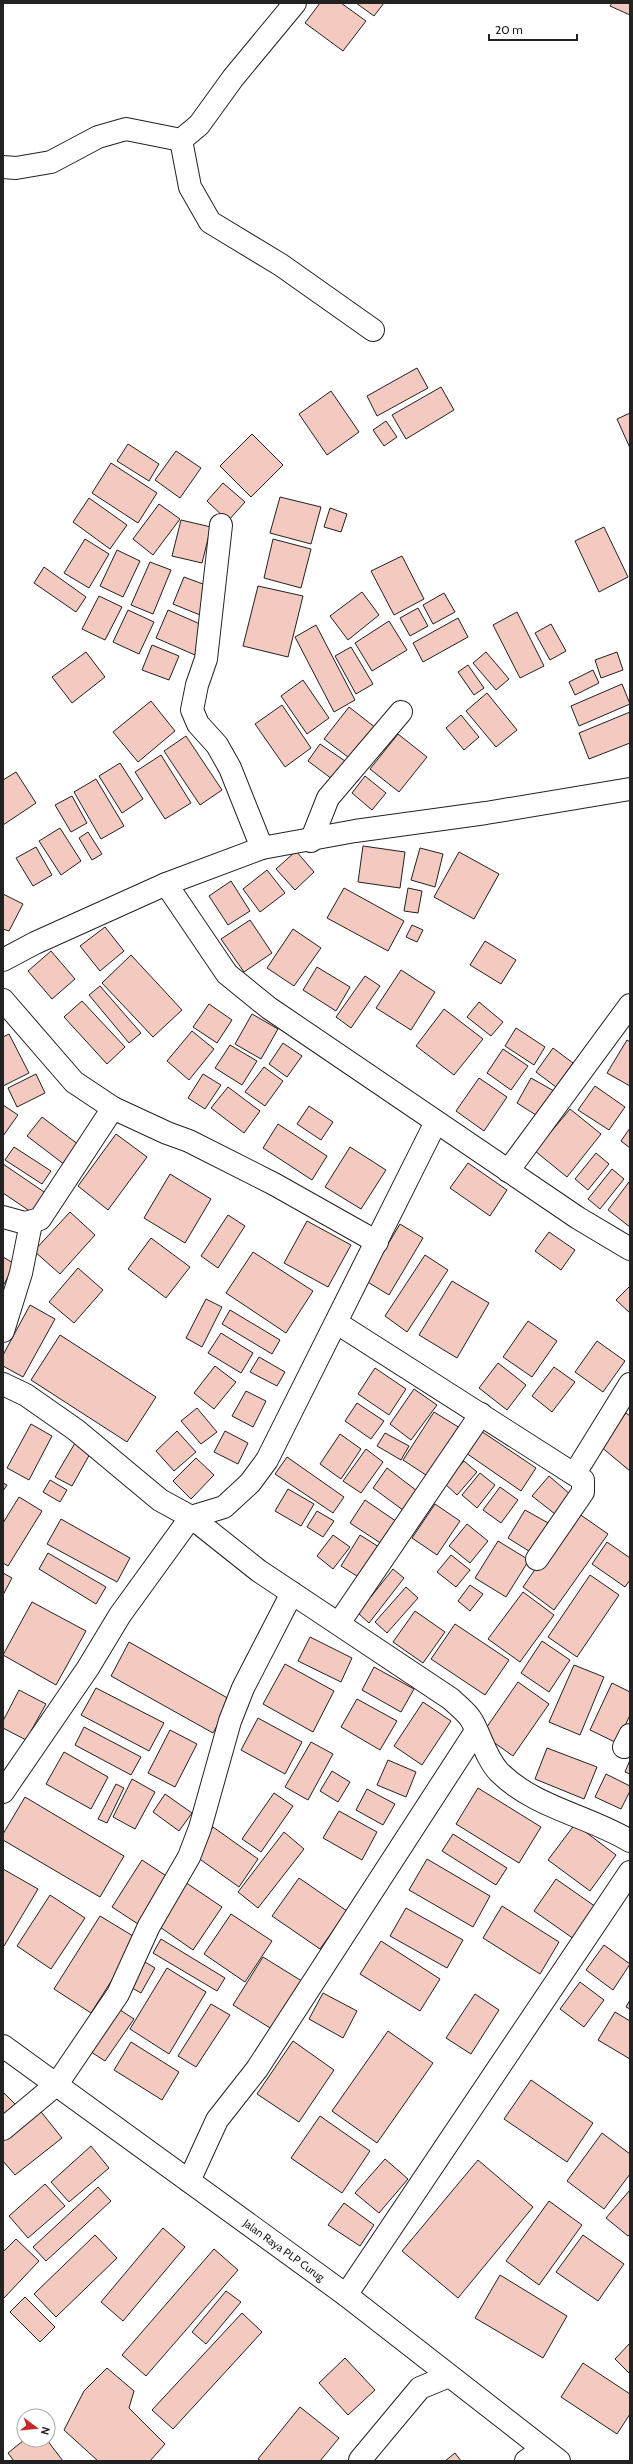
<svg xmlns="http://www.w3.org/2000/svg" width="633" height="2464" font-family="Cabin,sans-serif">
<rect width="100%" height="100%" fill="#fff"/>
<g fill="#f3c9c0" stroke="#222">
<path d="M320,3H341L366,21L343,51L305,23Z"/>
<path d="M356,3H384L374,16Z"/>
<path d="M612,3H630V15L610,6Z"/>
<path d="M417,368L428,388L377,416L367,396Z"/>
<path d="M441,387L454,410L406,439L392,415Z"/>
<path d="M331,391L359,432L327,455L299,414Z"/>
<path d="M630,413V448L617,419Z"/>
<path d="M386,421L397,437L384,446L373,430Z"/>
<path d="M252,434L283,465L251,497L220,466Z"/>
<path d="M128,444L159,464L149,481L117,461Z"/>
<path d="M176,451L201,468L180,498L155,480Z"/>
<path d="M111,463L157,493L138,523L92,493Z"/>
<path d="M223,483L245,502L228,521L207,501Z"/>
<path d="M280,497L321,507L311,544L270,533Z"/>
<path d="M89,498L127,525L110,549L73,522Z"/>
<path d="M159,504L180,519L153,555L133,539Z"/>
<path d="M330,508L347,514L341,532L324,527Z"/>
<path d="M181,520L211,527L202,563L172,556Z"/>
<path d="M604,527L628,577L599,592L575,541Z"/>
<path d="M85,539L109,554L89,588L64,573Z"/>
<path d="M273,539L311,549L301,588L264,578Z"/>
<path d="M117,550L140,561L123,597L100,586Z"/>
<path d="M402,556L424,599L394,615L371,571Z"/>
<path d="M150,562L171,570L153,614L131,605Z"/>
<path d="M44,567L86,597L76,612L34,583Z"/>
<path d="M184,577L211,587L200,615L173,604Z"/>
<path d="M258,586L303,596L288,657L243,646Z"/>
<path d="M362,592L379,615L348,640L330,616Z"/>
<path d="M444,593L455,612L433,624L423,605Z"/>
<path d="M99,596L122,607L105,640L82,629Z"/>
<path d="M418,608L428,626L410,636L400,618Z"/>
<path d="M128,610L154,622L139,654L113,642Z"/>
<path d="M168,610L207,627L195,655L156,638Z"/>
<path d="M517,612L544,666L520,678L493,625Z"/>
<path d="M458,618L468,637L423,662L413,643Z"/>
<path d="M389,621L407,650L372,671L355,643Z"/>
<path d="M551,624L566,651L550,660L535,633Z"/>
<path d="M316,625L355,700L334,712L295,637Z"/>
<path d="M152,645L179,656L169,680L142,670Z"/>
<path d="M351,647L373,684L356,694L335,656Z"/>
<path d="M86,652L105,677L72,703L52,677Z"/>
<path d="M486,652L509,679L496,690L473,663Z"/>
<path d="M617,652L623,670L601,678L595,660Z"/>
<path d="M468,665L484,688L474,695L458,672Z"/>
<path d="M593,670L599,683L575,695L569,682Z"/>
<path d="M303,680L329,718L307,734L281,696Z"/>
<path d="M622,684L630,704L579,726L571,706Z"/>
<path d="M487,693L517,730L496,747L466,711Z"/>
<path d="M151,701L175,731L138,762L113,732Z"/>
<path d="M282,705L311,748L285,767L255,724Z"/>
<path d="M349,707L376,728L352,760L324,739Z"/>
<path d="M630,712V743L589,759L579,733Z"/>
<path d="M461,715L479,737L464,750L446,728Z"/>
<path d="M398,734L427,757L399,792L370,769Z"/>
<path d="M186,736L222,790L200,805L164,751Z"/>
<path d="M320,744L345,761L332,779L308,761Z"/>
<path d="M161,755L191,803L165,819L135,772Z"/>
<path d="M120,763L143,799L122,813L99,776Z"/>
<path d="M16,772L36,803L3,825V780Z"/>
<path d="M365,776L386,793L372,810L352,793Z"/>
<path d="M96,779L124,826L101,839L74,792Z"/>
<path d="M72,796L87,823L71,832L55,805Z"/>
<path d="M60,828L81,861L61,875L39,841Z"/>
<path d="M88,832L102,854L92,860L79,838Z"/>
<path d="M363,846L405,852L400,888L358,882Z"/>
<path d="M36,847L52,875L33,886L16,858Z"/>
<path d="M420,848L443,854L435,887L411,880Z"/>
<path d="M296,851L314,872L295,890L276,869Z"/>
<path d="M459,852L499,874L474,919L434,897Z"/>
<path d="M267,870L285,893L260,912L243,889Z"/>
<path d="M231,881L250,911L228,925L209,896Z"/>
<path d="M344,888L404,921L388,951L327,918Z"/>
<path d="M408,888L422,891L418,913L404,911Z"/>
<path d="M3,894L23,904L9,931L3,929Z"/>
<path d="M250,920L272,953L244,972L221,939Z"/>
<path d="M412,925L423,930L417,942L406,937Z"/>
<path d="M105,927L124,951L100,971L80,946Z"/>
<path d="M293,929L321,948L294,986L267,968Z"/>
<path d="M485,941L516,960L501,984L470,965Z"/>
<path d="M51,951L75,979L52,999L28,971Z"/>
<path d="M131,955L182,1010L153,1037L102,983Z"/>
<path d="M317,967L350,987L336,1011L303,990Z"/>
<path d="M401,970L435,992L411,1030L376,1008Z"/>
<path d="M365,976L380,986L351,1028L336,1017Z"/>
<path d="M100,986L141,1033L129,1043L89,995Z"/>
<path d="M82,1001L125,1047L107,1064L64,1017Z"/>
<path d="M479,1002L503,1022L491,1036L467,1017Z"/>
<path d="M209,1004L232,1020L217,1043L193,1027Z"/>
<path d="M444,1009L483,1039L454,1075L416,1046Z"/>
<path d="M252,1014L278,1029L261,1059L235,1044Z"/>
<path d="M516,1028L545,1047L534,1065L505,1046Z"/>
<path d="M192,1031L214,1049L189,1080L167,1061Z"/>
<path d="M9,1034L29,1073L3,1086V1037Z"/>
<path d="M627,1040L630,1042V1086L607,1073Z"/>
<path d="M283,1043L302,1056L287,1077L269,1064Z"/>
<path d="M230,1045L257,1061L242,1085L215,1068Z"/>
<path d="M553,1048L573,1063L556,1087L536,1072Z"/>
<path d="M503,1049L528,1066L511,1090L487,1073Z"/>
<path d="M264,1067L283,1081L265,1106L245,1092Z"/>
<path d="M36,1074L45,1093L17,1107L8,1088Z"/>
<path d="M203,1074L221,1085L205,1109L188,1098Z"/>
<path d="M479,1078L507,1097L484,1131L456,1111Z"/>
<path d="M531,1078L554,1091L539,1117L517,1103Z"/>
<path d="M595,1086L625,1107L609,1130L578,1110Z"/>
<path d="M228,1087L260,1111L244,1133L211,1108Z"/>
<path d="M3,1105L18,1115L3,1136Z"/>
<path d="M309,1106L333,1122L321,1140L297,1124Z"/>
<path d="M570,1109L601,1134L567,1177L535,1151Z"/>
<path d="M42,1117L79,1145L65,1165L27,1136Z"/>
<path d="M278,1124L327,1156L312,1180L263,1148Z"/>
<path d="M630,1128V1148L621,1141Z"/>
<path d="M116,1134L147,1157L108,1210L78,1186Z"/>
<path d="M14,1147L51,1171L42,1184L5,1160Z"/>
<path d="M350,1147L386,1170L361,1209L325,1187Z"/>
<path d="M596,1153L609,1164L588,1190L575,1179Z"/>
<path d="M468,1163L507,1190L490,1216L450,1188Z"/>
<path d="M3,1164L50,1196L37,1216L3,1193Z"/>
<path d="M612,1169L624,1179L600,1209L588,1199Z"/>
<path d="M170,1174L211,1199L185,1243L144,1218Z"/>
<path d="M629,1182L630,1183V1227L608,1210Z"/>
<path d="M70,1212L95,1235L60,1274L34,1251Z"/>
<path d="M228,1215L245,1226L218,1268L201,1256Z"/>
<path d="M307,1221L351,1245L328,1287L284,1263Z"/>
<path d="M400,1224L423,1238L389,1295L366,1281Z"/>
<path d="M549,1232L575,1250L561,1270L535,1251Z"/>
<path d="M151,1238L190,1267L166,1298L128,1269Z"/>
<path d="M253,1252L313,1291L286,1333L226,1293Z"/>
<path d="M425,1255L448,1270L407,1332L385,1316Z"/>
<path d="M3,1257L15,1264L3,1286Z"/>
<path d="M78,1268L103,1290L74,1323L49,1302Z"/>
<path d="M452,1281L489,1303L457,1358L419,1335Z"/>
<path d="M630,1286V1313L616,1300Z"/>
<path d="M206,1299L222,1307L202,1347L186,1338Z"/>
<path d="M30,1305L55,1319L23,1377L3,1366V1355Z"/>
<path d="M230,1310L280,1340L272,1354L222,1324Z"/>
<path d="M528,1321L557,1341L532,1377L503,1357Z"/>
<path d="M221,1333L253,1353L241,1373L208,1353Z"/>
<path d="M60,1335L156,1397L127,1442L31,1380Z"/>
<path d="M597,1341L625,1361L603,1392L575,1372Z"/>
<path d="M259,1357L285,1372L277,1386L250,1372Z"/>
<path d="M498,1363L526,1385L507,1410L479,1388Z"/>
<path d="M215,1366L236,1382L214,1409L194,1393Z"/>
<path d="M554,1367L575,1382L552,1412L532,1396Z"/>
<path d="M375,1368L406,1389L389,1415L358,1394Z"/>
<path d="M414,1389L437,1405L411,1440L390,1424Z"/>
<path d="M246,1391L266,1401L253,1427L232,1416Z"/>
<path d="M357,1403L384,1421L371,1439L345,1421Z"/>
<path d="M197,1408L217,1432L201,1444L181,1421Z"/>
<path d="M434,1412L460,1428L429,1477L403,1460Z"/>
<path d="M626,1413L630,1416V1471L600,1446Z"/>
<path d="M31,1424L52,1436L29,1480L7,1468Z"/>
<path d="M177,1431L196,1452L174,1471L156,1451Z"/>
<path d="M225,1431L248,1443L238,1464L214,1452Z"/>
<path d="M481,1431L536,1468L521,1491L466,1453Z"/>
<path d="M385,1433L409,1446L401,1460L377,1446Z"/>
<path d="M340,1434L361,1449L341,1479L320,1464Z"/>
<path d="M75,1443L91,1452L72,1486L55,1477Z"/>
<path d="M366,1449L383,1462L361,1493L343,1481Z"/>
<path d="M287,1457L344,1497L333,1513L275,1474Z"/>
<path d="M196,1458L214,1475L191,1499L173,1481Z"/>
<path d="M464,1461L477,1472L457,1495L444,1483Z"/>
<path d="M387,1468L421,1494L407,1513L373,1488Z"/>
<path d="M480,1473L495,1485L477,1508L462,1495Z"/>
<path d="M549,1476L570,1494L555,1514L532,1496Z"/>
<path d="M50,1480L67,1490L60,1502L43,1492Z"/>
<path d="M3,1483L7,1485L3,1491Z"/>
<path d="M500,1487L518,1500L501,1523L483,1510Z"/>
<path d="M288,1489L314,1504L301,1526L275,1511Z"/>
<path d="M19,1497L42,1511L8,1566L3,1563V1523Z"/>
<path d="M365,1500L403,1526L388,1548L350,1523Z"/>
<path d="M435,1504L460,1521L437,1555L412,1538Z"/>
<path d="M525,1510L550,1524L532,1553L508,1538Z"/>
<path d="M317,1511L334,1521L323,1537L307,1527Z"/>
<path d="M575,1511L608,1534L554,1610L523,1587Z"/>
<path d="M61,1519L130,1558L117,1582L47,1544Z"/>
<path d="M467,1524L488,1541L470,1563L449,1546Z"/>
<path d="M333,1535L350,1547L333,1569L317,1556Z"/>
<path d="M360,1535L379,1547L360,1578L341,1566Z"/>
<path d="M498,1541L529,1560L506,1597L475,1578Z"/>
<path d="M607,1542L630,1558V1580L625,1587L592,1564Z"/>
<path d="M48,1553L106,1587L96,1604L39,1569Z"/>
<path d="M451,1555L470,1570L456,1587L437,1572Z"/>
<path d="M393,1569L404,1578L369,1623L358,1613Z"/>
<path d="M3,1573L12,1578L3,1595Z"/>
<path d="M590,1575L619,1595L577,1657L548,1637Z"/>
<path d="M470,1585L483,1594L470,1611L458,1601Z"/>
<path d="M406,1587L418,1598L387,1633L375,1622Z"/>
<path d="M523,1592L554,1615L520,1662L488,1639Z"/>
<path d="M32,1602L86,1631L56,1685L3,1655Z"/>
<path d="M415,1611L445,1632L423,1663L393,1642Z"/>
<path d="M455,1624L509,1660L485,1695L431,1659Z"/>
<path d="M310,1637L352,1658L341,1682L298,1661Z"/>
<path d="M542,1641L570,1660L549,1692L521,1673Z"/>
<path d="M129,1642L231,1700L213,1733L111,1676Z"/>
<path d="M285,1664L334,1691L313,1732L263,1704Z"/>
<path d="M574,1665L604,1677L580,1735L549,1722Z"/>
<path d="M374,1667L414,1689L401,1712L362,1690Z"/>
<path d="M518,1682L549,1704L513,1756L482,1734Z"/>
<path d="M612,1683L630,1692V1715L617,1743L590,1730Z"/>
<path d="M96,1688L164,1723L149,1751L81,1715Z"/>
<path d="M19,1690L46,1704L26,1740L3,1728V1721Z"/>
<path d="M357,1699L397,1721L380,1750L341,1727Z"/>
<path d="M423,1702L451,1721L422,1765L394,1746Z"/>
<path d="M258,1718L302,1742L285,1774L241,1750Z"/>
<path d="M84,1727L141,1757L131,1775L75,1745Z"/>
<path d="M170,1730L197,1744L175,1787L148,1773Z"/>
<path d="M311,1742L333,1754L308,1800L285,1787Z"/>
<path d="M547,1748L597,1767L584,1799L535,1779Z"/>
<path d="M64,1752L108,1777L91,1809L46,1784Z"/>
<path d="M388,1760L416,1772L406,1797L377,1785Z"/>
<path d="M630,1760V1774L625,1772Z"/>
<path d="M332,1771L350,1782L338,1802L320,1791Z"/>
<path d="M606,1774L630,1786V1791L621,1809L595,1797Z"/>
<path d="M132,1779L155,1792L135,1829L113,1817Z"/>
<path d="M116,1784L124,1788L107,1823L98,1819Z"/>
<path d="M478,1788L541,1827L519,1863L456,1824Z"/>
<path d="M367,1789L395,1804L383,1825L356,1810Z"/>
<path d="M274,1793L293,1806L261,1852L242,1839Z"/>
<path d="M165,1794L192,1813L179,1831L153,1812Z"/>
<path d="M25,1797L124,1856L100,1897L3,1840V1834Z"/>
<path d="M339,1811L377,1832L362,1860L323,1838Z"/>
<path d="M575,1824L616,1855L590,1891L548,1860Z"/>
<path d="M213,1827L258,1859L239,1887L194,1855Z"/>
<path d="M284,1832L304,1849L258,1908L238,1892Z"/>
<path d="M453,1834L507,1868L496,1885L442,1851Z"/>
<path d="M427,1859L490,1896L473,1927L409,1890Z"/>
<path d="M142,1860L171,1879L141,1926L112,1907Z"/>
<path d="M3,1869L38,1889L4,1946L3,1945Z"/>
<path d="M299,1878L347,1911L320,1949L272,1916Z"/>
<path d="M556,1879L596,1907L574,1939L534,1911Z"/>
<path d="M185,1882L222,1907L193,1950L157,1925Z"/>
<path d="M50,1895L85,1918L51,1969L17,1946Z"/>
<path d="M502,1906L559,1942L540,1974L483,1938Z"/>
<path d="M406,1908L463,1940L447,1968L390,1936Z"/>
<path d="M231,1914L272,1941L245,1982L204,1954Z"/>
<path d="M100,1916L138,1939L91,2013L54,1989Z"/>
<path d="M161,1939L225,1978L217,1991L153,1953Z"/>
<path d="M381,1941L440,1979L420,2011L360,1974Z"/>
<path d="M604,1945L630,1964L613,1990L586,1970Z"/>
<path d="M263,1957L305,1983L275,2031L233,2005Z"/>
<path d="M140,1959L155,1968L141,1993L125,1984Z"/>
<path d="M167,1968L206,1992L169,2054L130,2029Z"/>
<path d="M580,1982L604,2000L584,2027L560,2009Z"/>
<path d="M323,1993L357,2011L343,2038L309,2019Z"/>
<path d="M475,1994L499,2010L471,2054L446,2038Z"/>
<path d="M630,2000V2009L626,2007Z"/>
<path d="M211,2004L230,2015L196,2067L178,2056Z"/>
<path d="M117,2008L134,2019L105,2061L88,2050Z"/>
<path d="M615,2012L630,2021V2059L598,2040Z"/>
<path d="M388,2031L433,2063L377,2143L332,2111Z"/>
<path d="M293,2041L334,2070L299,2122L257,2094Z"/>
<path d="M131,2042L179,2072L162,2100L114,2070Z"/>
<path d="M531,2080L593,2123L567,2162L504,2119Z"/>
<path d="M3,2092L15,2104L3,2117Z"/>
<path d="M38,2108L62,2138L15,2175L3,2161V2136Z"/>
<path d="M320,2116L370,2151L342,2193L291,2158Z"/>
<path d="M602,2133L630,2154V2174L604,2209L567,2181Z"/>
<path d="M91,2146L109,2168L69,2202L51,2182Z"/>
<path d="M385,2159L408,2179L379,2213L355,2193Z"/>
<path d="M478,2160L533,2207L458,2298L402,2251Z"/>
<path d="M45,2184L65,2206L28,2238L9,2216Z"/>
<path d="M98,2187L111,2201L46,2261L33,2247Z"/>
<path d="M630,2190V2234L628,2236L606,2218Z"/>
<path d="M549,2201L582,2225L539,2285L506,2261Z"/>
<path d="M344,2203L374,2225L360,2246L328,2225Z"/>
<path d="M163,2228L185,2247L123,2321L101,2302Z"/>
<path d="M95,2235L117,2258L56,2317L34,2294Z"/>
<path d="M583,2235L624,2264L598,2301L556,2272Z"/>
<path d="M16,2239L39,2261L3,2299V2252Z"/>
<path d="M214,2249L238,2270L146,2376L122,2355Z"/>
<path d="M500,2275L567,2316L543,2358L475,2318Z"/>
<path d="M226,2291L241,2302L206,2344L192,2332Z"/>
<path d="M25,2297L55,2327L40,2342L10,2312Z"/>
<path d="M242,2313L262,2332L173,2429L152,2410Z"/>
<path d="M630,2343V2374L615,2359Z"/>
<path d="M345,2358L375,2390L348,2415L319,2383Z"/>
<path d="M583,2363L630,2394V2414L617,2434L561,2397Z"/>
<path d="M107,2368L134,2391L129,2408L165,2444L150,2461H98L64,2430L84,2391Z"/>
<path d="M300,2407L339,2438L320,2461H261L258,2459Z"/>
<path d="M24,2440H47L63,2461H14L8,2453Z"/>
<path d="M455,2453L461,2461H445Z"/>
</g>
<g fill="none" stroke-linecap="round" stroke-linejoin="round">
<g stroke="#222" stroke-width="24">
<g id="minor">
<path d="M181,140L190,187L210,222L281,265L373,330"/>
<path d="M3,167L16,168L51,162L98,137L126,129L181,140L199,125L233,78L295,3"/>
<path d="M221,525L206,659L197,685L192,710L198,724L217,745L230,768L262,848"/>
<path d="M311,841L328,798L401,712"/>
<path d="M166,884L227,974L269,1008L578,1218L630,1249"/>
<path d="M3,1000L74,1082L113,1108L167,1133L189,1141L274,1184L377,1242"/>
<path d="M508,1171L630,1005"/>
<path d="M3,1217L25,1223L40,1219L113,1108"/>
<path d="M337,1323L583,1480V1492L537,1559"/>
<path d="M3,1331L21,1273L31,1223"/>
<path d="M3,1384L26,1395L76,1430L160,1500L191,1517L259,1571L451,1699C457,1705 468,1713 472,1721C481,1737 486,1758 499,1772C535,1808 587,1815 630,1841"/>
<path d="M575,1473L630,1384"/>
<path d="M339,1623L481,1414"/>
<path d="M624,1747L630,1735"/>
<path d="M3,1792L88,1668L120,1615L191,1517L224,1507L250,1483L267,1460L436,1122"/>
<path d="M3,2129L57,2084L118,1994L149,1926L189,1857L200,1828L230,1721L243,1688L292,1593"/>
<path d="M189,2181L217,2120L257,2069L476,1731"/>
<path d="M346,2295L630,1872"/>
<path d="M360,2460L420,2388L449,2376"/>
<path d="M526,2461L543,2449"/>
</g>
</g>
<g stroke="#222" stroke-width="24">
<path id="tertiary" d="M3,960L35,943L166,884L262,848L355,831L486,813L630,789"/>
</g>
<g stroke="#222" stroke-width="24">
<path id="primary" d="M3,2046L346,2295L559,2461"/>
</g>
<use href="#minor" stroke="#fff" stroke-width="22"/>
<use href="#tertiary" stroke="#fff" stroke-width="22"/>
<use href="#primary" stroke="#fff" stroke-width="22"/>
</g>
<g text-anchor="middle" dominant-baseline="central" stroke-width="3" stroke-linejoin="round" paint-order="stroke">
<g font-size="11" fill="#222" stroke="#fff">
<text transform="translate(284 2250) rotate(36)">Jalan Raya PLP Curug</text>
</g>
</g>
<rect width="633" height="2464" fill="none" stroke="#222222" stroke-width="8"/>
<g transform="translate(36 2428) rotate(106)"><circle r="19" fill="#ffffff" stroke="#a7a7a7"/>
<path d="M0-3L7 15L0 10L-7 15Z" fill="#c62828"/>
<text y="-6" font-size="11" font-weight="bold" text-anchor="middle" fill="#222222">N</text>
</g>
<path d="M489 34v6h88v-6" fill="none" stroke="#222222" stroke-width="2"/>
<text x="495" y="34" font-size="12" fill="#222222" stroke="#ffffff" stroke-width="3" paint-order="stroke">20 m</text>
</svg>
